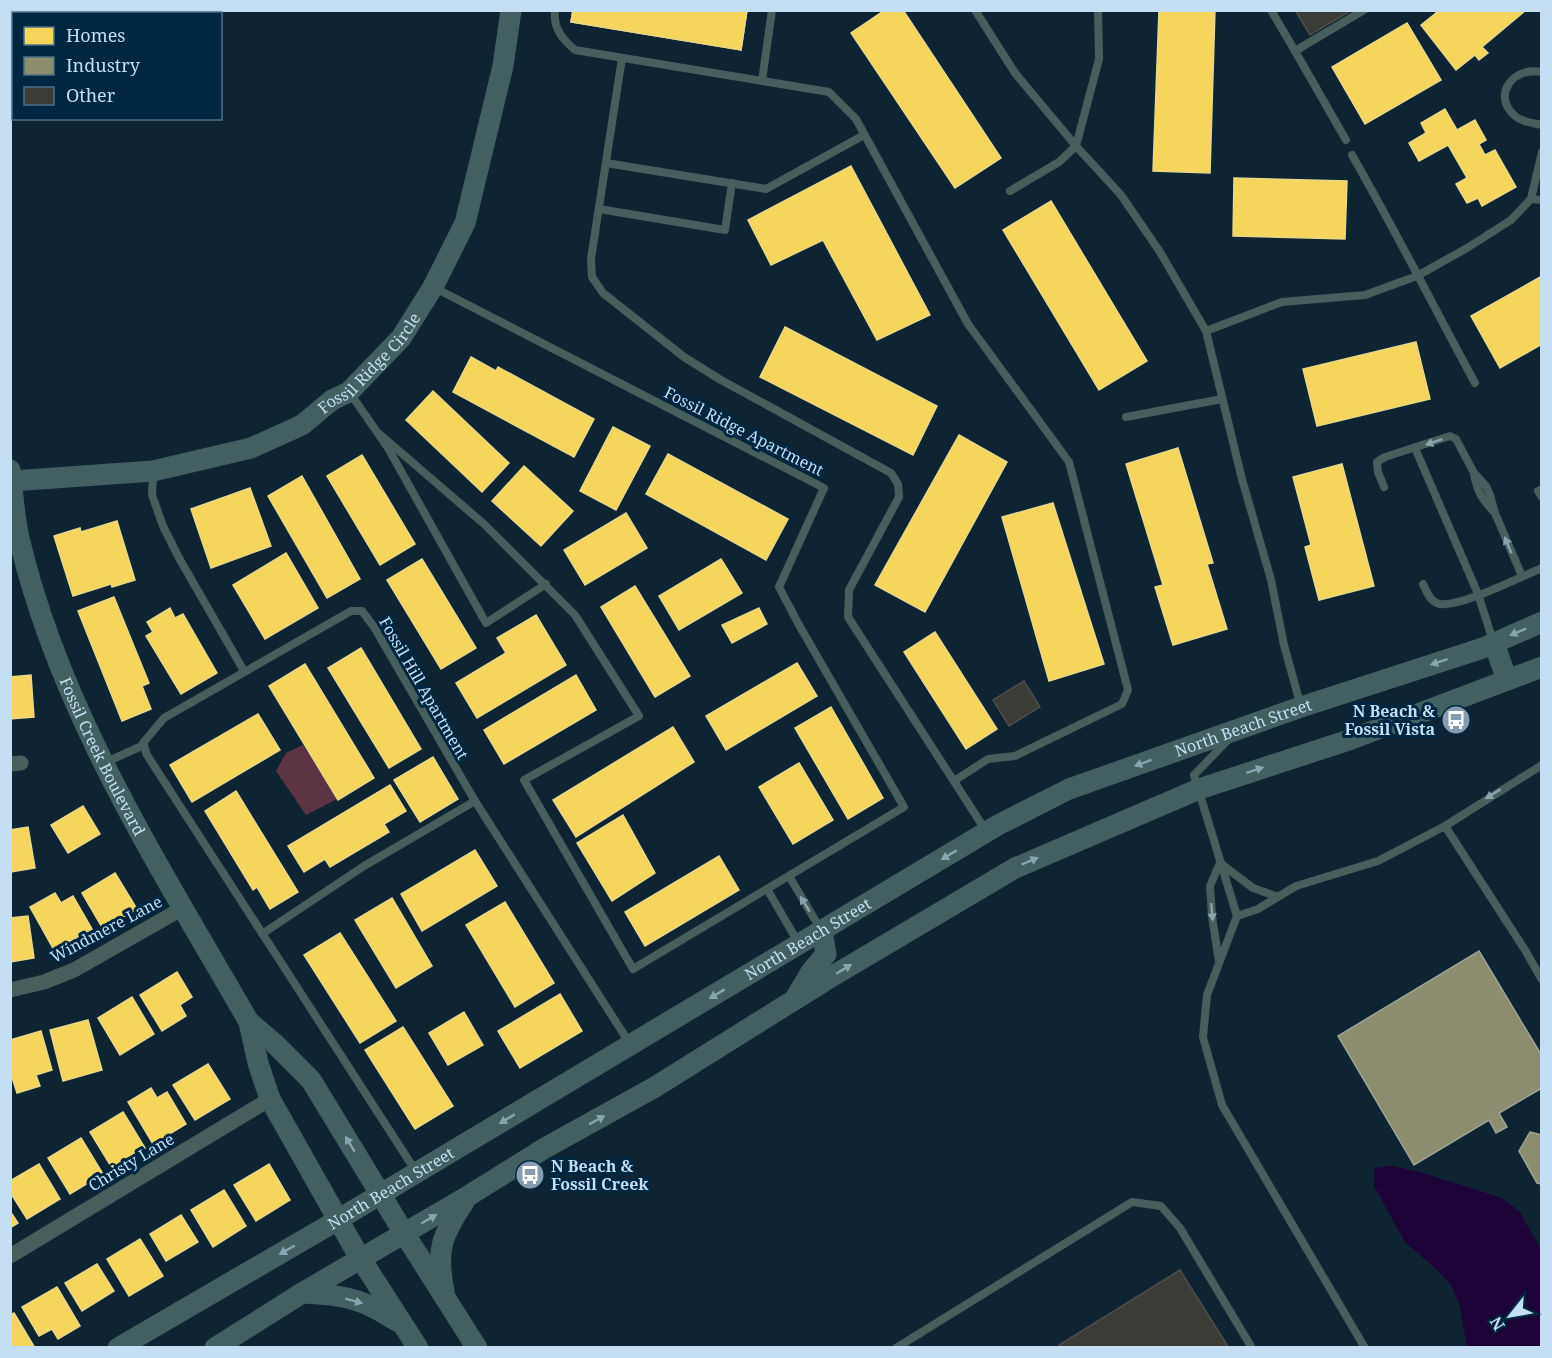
<svg xmlns="http://www.w3.org/2000/svg" width="1552" height="1358" font-family="'Noto Serif',serif">
<rect width="100%" height="100%" fill="#0f2432"/>
<path fill="#5d3442" d="M303,745L339,798L306,815L276,771L286,753Z"/>
<path fill="#1d0337" d="M1392,1166L1420,1172L1502,1198L1520,1212L1541,1250V1347H1467L1460,1306L1451,1285L1436,1269L1405,1242L1374,1186V1168Z"/>
<g fill="#f6d55c" stroke="#e7d889" stroke-width="1.5">
<path d="M573,10H747L741,50L571,22Z"/>
<path d="M573,10H747L741,50L571,22Z"/>
<path d="M885,10H903L1001,158L955,188L851,33Z"/>
<path d="M1159,10H1215L1210,173L1153,171Z"/>
<path d="M1436,10H1526L1482,47L1488,53L1479,60L1475,55L1456,70L1421,25L1436,13Z"/>
<path d="M1407,23L1441,80L1365,124L1332,67Z"/>
<path d="M1445,109L1457,130L1475,120L1486,140L1479,144L1485,155L1495,150L1516,187L1482,206L1478,198L1467,203L1456,184L1467,178L1448,145L1419,161L1409,143L1426,133L1421,123Z"/>
<path d="M851,166L930,315L877,340L823,240L771,265L748,220Z"/>
<path d="M1234,178L1347,181L1345,239L1233,236Z"/>
<path d="M1051,201L1147,361L1099,390L1003,230Z"/>
<path d="M1542,276V344L1500,368L1471,316Z"/>
<path d="M785,327L937,406L913,455L760,377Z"/>
<path d="M1416,342L1430,399L1317,426L1303,369Z"/>
<path d="M471,357L496,371L498,367L594,419L574,457L453,392Z"/>
<path d="M433,391L509,463L482,492L406,420Z"/>
<path d="M613,427L650,446L616,510L580,491Z"/>
<path d="M959,435L1007,462L925,612L875,585Z"/>
<path d="M1178,448L1213,563L1207,564L1227,629L1173,645L1155,587L1163,585L1126,464Z"/>
<path d="M668,454L788,519L766,560L646,494Z"/>
<path d="M362,455L415,544L380,565L327,476Z"/>
<path d="M1342,464L1374,586L1319,600L1305,547L1311,545L1293,477Z"/>
<path d="M524,466L573,511L541,546L492,501Z"/>
<path d="M302,476L360,579L327,598L268,496Z"/>
<path d="M250,488L271,546L211,568L191,509Z"/>
<path d="M1053,503L1104,664L1049,681L1002,517Z"/>
<path d="M626,513L647,548L585,585L564,550Z"/>
<path d="M117,521L135,580L112,587L111,584L73,596L54,536L80,528L81,532Z"/>
<path d="M286,553L318,608L265,639L233,585Z"/>
<path d="M422,559L476,648L441,669L387,580Z"/>
<path d="M721,559L742,593L679,630L659,596Z"/>
<path d="M635,586L690,676L655,697L601,607Z"/>
<path d="M114,597L149,683L142,686L151,709L122,721L78,611Z"/>
<path d="M170,608L175,618L183,614L217,673L181,694L146,636L153,632L147,622Z"/>
<path d="M759,608L767,624L732,643L722,625Z"/>
<path d="M536,615L566,665L477,718L456,683L506,653L497,638Z"/>
<path d="M935,632L997,729L966,749L904,652Z"/>
<path d="M361,648L421,749L389,768L328,668Z"/>
<path d="M797,663L817,696L726,750L706,716Z"/>
<path d="M305,664L374,778L338,800L269,686Z"/>
<path d="M31,675L34,717L10,719V677Z"/>
<path d="M576,675L596,710L504,764L484,730Z"/>
<path d="M831,707L883,798L848,819L795,728Z"/>
<path d="M258,714L280,750L192,802L170,765Z"/>
<path d="M673,727L694,762L576,837L553,800Z"/>
<path d="M433,757L458,799L420,822L394,780Z"/>
<path d="M799,763L833,820L793,844L759,787Z"/>
<path d="M390,785L406,811L384,824L389,832L330,867L325,859L304,872L288,846Z"/>
<path d="M236,791L298,892L270,909L257,887L253,890L205,811Z"/>
<path d="M83,806L100,834L68,853L51,825Z"/>
<path d="M623,815L655,873L612,901L577,843Z"/>
<path d="M28,827L35,868L10,872V830Z"/>
<path d="M475,850L497,886L422,931L401,894Z"/>
<path d="M719,856L739,890L645,946L625,912Z"/>
<path d="M115,873L137,909L103,929L82,893Z"/>
<path d="M55,893L61,903L73,896L92,929L54,950L30,907Z"/>
<path d="M392,898L432,966L396,988L355,920Z"/>
<path d="M505,902L554,983L515,1007L466,925Z"/>
<path d="M28,916L34,958L10,962V918Z"/>
<path d="M340,933L396,1021L360,1043L304,955Z"/>
<path d="M177,972L192,997L180,1005L186,1016L162,1031L140,995Z"/>
<path d="M560,994L582,1031L520,1068L498,1031Z"/>
<path d="M132,997L154,1034L120,1055L98,1018Z"/>
<path d="M464,1012L483,1045L448,1065L429,1033Z"/>
<path d="M88,1020L102,1070L63,1081L50,1030Z"/>
<path d="M403,1027L453,1106L415,1129L365,1050Z"/>
<path d="M41,1031L52,1070L36,1075L40,1086L17,1093L10,1071V1040Z"/>
<path d="M208,1064L230,1099L195,1120L173,1085Z"/>
<path d="M151,1088L157,1098L167,1092L186,1124L153,1144L128,1102Z"/>
<path d="M123,1112L145,1148L112,1168L90,1132Z"/>
<path d="M81,1138L103,1174L70,1194L48,1158Z"/>
<path d="M39,1164L60,1199L27,1219L10,1192V1181Z"/>
<path d="M269,1164L290,1200L256,1221L234,1185Z"/>
<path d="M224,1190L246,1226L213,1247L191,1210Z"/>
<path d="M10,1211L18,1223L10,1228Z"/>
<path d="M181,1215L198,1242L166,1261L150,1234Z"/>
<path d="M140,1239L163,1276L129,1296L107,1259Z"/>
<path d="M97,1264L114,1291L82,1311L65,1283Z"/>
<path d="M57,1287L80,1326L58,1339L52,1329L39,1336L22,1307Z"/>
<path d="M14,1313L35,1348H10V1315Z"/>
</g>
<g fill="#8c8c6e" stroke="#9da596" stroke-width="1.5">
<path d="M1479,951L1542,1056V1088L1499,1113L1507,1127L1496,1133L1489,1120L1414,1165L1338,1036Z"/>
<path d="M1530,1132L1542,1135V1184L1537,1183L1519,1151Z"/>
</g>
<g fill="#3b3c36" stroke="#4d4e4c" stroke-width="1.5">
<path d="M1295,10H1352L1310,35Z"/>
<path d="M1024,681L1040,707L1009,726L993,700Z"/>
<path d="M1180,1270L1229,1348H1060L1059,1345Z"/>
</g>
<g fill="none" stroke-linecap="round" stroke-linejoin="round">
<g stroke="#465f5d" stroke-width="8">
<path d="M555,10C553,28 562,39 575,50L829,92L856,119L968,324L1069,462L1128,690L1122,704L1015,756L988,759L954,781"/>
<path d="M975,10L1015,73L1076,146L1121,195L1160,252L1206,331L1242,479L1271,580L1284,645L1301,707"/>
<path d="M1271,10L1295,51"/>
<path d="M622,58L591,259L592,277L603,293L684,357L721,380L891,473L898,484L899,497L849,590L848,617L986,831"/>
<path d="M1542,72C1513,66 1492,95 1514,115C1521,122 1533,123 1542,125"/>
<path d="M762,81L772,10"/>
<path d="M1346,140L1295,51L1364,10"/>
<path d="M1352,155C1395,230 1434,307 1475,383"/>
<path d="M606,163L766,189L864,135"/>
<path d="M1010,191L1059,162L1076,146L1099,59L1098,10"/>
<path d="M1531,199L1542,200"/>
<path d="M599,209L725,230L732,183"/>
<path d="M1206,331L1282,302L1365,295L1417,276L1467,248L1511,220L1531,199L1542,152"/>
<path d="M350,393L388,448L486,623L546,584"/>
<path d="M1126,417L1222,399"/>
<path d="M377,432L484,524L575,615L639,716L524,780L633,969L904,807L799,625L779,587L824,488L435,288"/>
<path d="M1415,448L1478,594L1493,641"/>
<path d="M153,474L152,495L163,526L179,558L244,671"/>
<path d="M1474,474C1477,491 1482,499 1494,512"/>
<path d="M1384,487L1378,472L1377,462L1385,457L1450,436L1456,439L1474,473L1486,486L1490,495L1495,513L1522,576"/>
<path d="M1542,489L1538,491L1542,497"/>
<path d="M1423,584C1427,592 1430,602 1440,604C1461,607 1520,577 1542,568"/>
<path d="M1229,739L1194,775L1237,916L1207,995L1203,1037L1222,1105L1365,1348"/>
<path d="M104,763L144,745"/>
<path d="M1445,826L1542,765"/>
<path d="M789,876L821,930"/>
<path d="M767,889L798,942"/>
<path d="M1237,916L1258,909L1296,886L1378,861L1445,826L1525,950L1542,980"/>
<path d="M262,934L364,866L475,801"/>
<path d="M1219,962L1212,916L1210,886L1220,863L1253,888L1278,897"/>
<path d="M415,1170L147,755L143,743L164,718L351,611H362L374,627L475,801L630,1044"/>
<path d="M896,1348L1132,1202L1161,1206L1180,1228L1252,1348"/>
</g>
<g stroke="#465f5d" stroke-width="15">
<path d="M10,764L21,763"/>
<path d="M10,990L44,982L74,970L183,908"/>
<path d="M10,1256L270,1099"/>
</g>
<g stroke="#426061" stroke-width="21">
<path id="s1" d="M10,470C13,492 14,516 19,538C60,713 160,867 249,1022L258,1063L270,1099L357,1253L418,1348"/>
<path id="s2" d="M12,481L153,471L251,448L302,425L332,400L349,392L401,338L433,287L465,223L503,66L511,10"/>
<path d="M1494,643L1507,680"/>
<path d="M796,997L811,972L826,954L822,931"/>
<path d="M249,1022L274,1043L311,1080L404,1233L477,1348"/>
<path d="M444,1291C436,1251 441,1236 464,1202"/>
<path d="M302,1293C325,1294 352,1296 372,1307C381,1311 389,1317 397,1321"/>
<path id="s3" d="M118,1348L324,1228L998,825L1069,789L1301,707L1483,648L1542,622"/>
<path d="M215,1348L302,1293L468,1196L545,1148L655,1087L831,977L1015,868L1199,789L1349,740L1542,667"/>
</g>
</g>
<defs><path id="oneway-solid" d="M-6-.8H1V-3.2L6.5 0L1 3.2V.8H-6Z" transform="scale(1.5)"/></defs>
<g fill="#8ba5b0">
<use href="#oneway-solid" transform="translate(1434 442) rotate(162)"/>
<use href="#oneway-solid" transform="translate(1508 545) rotate(-113)"/>
<use href="#oneway-solid" transform="translate(1493 794) rotate(148)"/>
<use href="#oneway-solid" transform="translate(805 904) rotate(-121)"/>
<use href="#oneway-solid" transform="translate(1212 912) rotate(85)"/>
</g>
<g fill="#8aa5b1">
<use href="#oneway-solid" transform="translate(1518 632) rotate(157)"/>
<use href="#oneway-solid" transform="translate(1439 662) rotate(162)"/>
<use href="#oneway-solid" transform="translate(1143 763) rotate(160)"/>
<use href="#oneway-solid" transform="translate(1255 770) rotate(-18)"/>
<use href="#oneway-solid" transform="translate(949 855) rotate(149)"/>
<use href="#oneway-solid" transform="translate(1030 861) rotate(-23)"/>
<use href="#oneway-solid" transform="translate(844 969) rotate(-31)"/>
<use href="#oneway-solid" transform="translate(717 994) rotate(149)"/>
<use href="#oneway-solid" transform="translate(507 1119) rotate(149)"/>
<use href="#oneway-solid" transform="translate(597 1120) rotate(-29)"/>
<use href="#oneway-solid" transform="translate(350 1144) rotate(-121)"/>
<use href="#oneway-solid" transform="translate(429 1219) rotate(-30)"/>
<use href="#oneway-solid" transform="translate(287 1250) rotate(150)"/>
<use href="#oneway-solid" transform="translate(354 1301) rotate(15)"/>
</g>
<defs>
<g id="bus-disc" transform="scale(1.5)"><circle r="9.5" fill="#859daf" stroke="#002741"/><path d="M-5-6H5V4H4V6H2V4H-2V6H-4V4H-5ZM-3.5-4V0h7V-4ZM-3.5 1.2v1.5H-2V1.2ZM2 1.2v1.5H3.5V1.2Z" fill="#fff"/></g>
</defs>
<g fill-rule="evenodd">
<use href="#bus-disc" x="1456" y="720"/>
<use href="#bus-disc" x="530" y="1175"/>
</g>
<g text-anchor="middle" dominant-baseline="central" stroke-width="6" stroke-linejoin="round" paint-order="stroke">
<g font-size="16" fill="#c4def3" stroke="#002741">
<text stroke="none"><textPath href="#s2" startOffset="390">Fossil Ridge Circle</textPath></text>
<text transform="translate(744 431) rotate(27)">Fossil Ridge Apartment</text>
<text transform="translate(424 688) rotate(60)">Fossil Hill Apartment</text>
<text stroke="none"><textPath href="#s3" startOffset="1288">North Beach Street</textPath></text>
<text stroke="none"><textPath href="#s1" startOffset="303">Fossil Creek Boulevard</textPath></text>
<text transform="translate(106 929) rotate(-28)">Windmere Lane</text>
<text stroke="none"><textPath href="#s3" startOffset="802">North Beach Street</textPath></text>
<text transform="translate(131 1162) rotate(-31)">Christy Lane</text>
<text stroke="none"><textPath href="#s3" startOffset="316">North Beach Street</textPath></text>
</g>
<g font-size="16" font-weight="bold" fill="#c4def3" stroke="#002741" text-anchor="end">
<text x="1435" y="711">N Beach &amp;<tspan x="1435" dy="18">Fossil Vista</tspan></text>
<text x="551" y="1166" text-anchor="start">N Beach &amp;<tspan x="551" dy="18">Fossil Creek</tspan></text>
</g>
</g>
<rect width="1552" height="1358" fill="none" stroke="#c4def3" stroke-width="24"/>
<rect x="12" y="12" width="210" height="108" fill="#002741" stroke="#4e7088" stroke-width="1.5"/>
<rect x="24" y="27" width="30" height="18" fill="#f6d55c" stroke="#4e7088" stroke-width="1.5"/>
<text x="66" y="42" font-size="18" fill="#c4def3">Homes</text>
<rect x="24" y="57" width="30" height="18" fill="#8c8c6e" stroke="#4e7088" stroke-width="1.5"/>
<text x="66" y="72" font-size="18" fill="#c4def3">Industry</text>
<rect x="24" y="87" width="30" height="18" fill="#3b3c36" stroke="#4e7088" stroke-width="1.5"/>
<text x="66" y="102" font-size="18" fill="#c4def3">Other</text>
<g transform="translate(1510 1316) rotate(239)" stroke="#002741" stroke-width="4.5" paint-order="stroke">
<path d="M0-4.5L10 22L0 15L-10 22Z" fill="#c4def3"/>
<text y="-9" font-size="16" font-weight="bold" text-anchor="middle" fill="#c4def3">N</text>
</g>
</svg>
